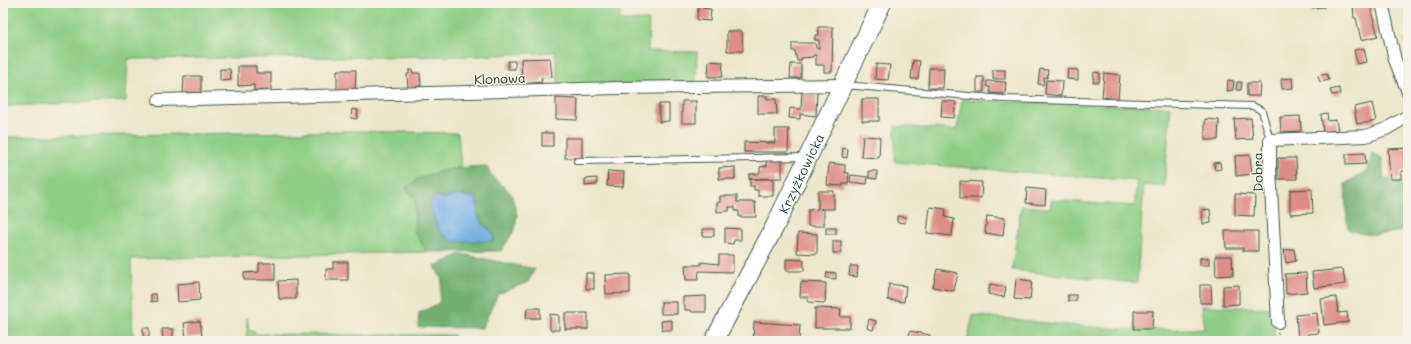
<svg xmlns="http://www.w3.org/2000/svg" width="1411" height="344" font-family="Mali,sans-serif">
<rect width="100%" height="100%" fill="#f7f3e8"/>
<filter id="ink" filterUnits="userSpaceOnUse"><feTurbulence type="fractalNoise" baseFrequency=".025" numOctaves="2"/><feDisplacementMap in="SourceGraphic" scale="8" xChannelSelector="R" yChannelSelector="G"/><feConvolveMatrix kernelMatrix="1 2 1 2 8 2 1 2 1" color-interpolation-filters="sRGB"/></filter>
<filter id="wash" filterUnits="userSpaceOnUse"><feTurbulence type="fractalNoise" baseFrequency=".012" numOctaves="4" result="noise"/><feDisplacementMap in="SourceGraphic" scale="16" xChannelSelector="R" yChannelSelector="G"/><feGaussianBlur stdDeviation="0.9" result="paint"/><feColorMatrix in="noise" values="0 0 0 0 0 0 0 0 0 0 0 0 0 0 0 0 0 1.4 0 .05"/><feComposite in="paint" operator="in"/></filter>
<g filter="url(#wash)">
<rect width="100%" height="100%" fill="#ece7cb"/>
<g fill="#8ecd84" stroke="#56855c">
<path d="M3,3H620V21L649,20L648,51L697,52L696,87L559,90L555,52L480,56L128,59L126,101L3,106Z"/>
<path d="M962,100L1171,107L1164,187L1144,185L1137,283L1012,270L1021,206L1050,208L1051,200L1134,206L1137,181L895,162V126L957,130Z"/>
<path d="M351,131L458,133L461,167L416,179L414,231L427,252L131,259L133,341H3V137Z"/>
<path d="M1201,306L1273,308L1275,341H967L973,315C1048,323 1129,334 1204,328Z"/>
<path d="M247,317L249,329L257,334L454,335V341H246Z"/>
</g>
<g fill="#72b072" stroke="#487653" fill-rule="evenodd">
<path d="M1372,153L1382,158L1384,178L1402,184L1408,190V216L1406,230C1387,234 1366,238 1348,229L1346,210L1345,184L1368,170Z"/>
<path d="M486,166L493,177L511,193L517,215L515,229L501,251L427,252L414,231L416,201L406,188C427,170 459,167 486,166ZM437,196L479,204C476,217 484,225 494,234C471,245 461,239 439,230L430,207Z"/>
<path d="M461,254L535,269L528,282L498,294L482,328L418,327L419,313L439,303L442,280L435,266Z"/>
</g>
<path fill="#71afe3" stroke="#48768c" d="M459,195L475,197C479,205 476,207 477,213C479,221 488,229 494,234L493,241H452L446,237L439,230L430,207V201L437,196L444,198Z"/>
<g id="blocks">
<g fill="#dd8c86">
<path d="M1311,3H1325V7L1312,8Z"/>
<path d="M1353,3H1372V15L1378,36L1361,40L1356,18H1354Z"/>
<path d="M1397,3H1408V5L1397,7Z"/>
<path d="M698,8L711,9L710,21L697,20Z"/>
<path d="M818,27H833L832,72H824V65H816V55H813V57L801,58V61H797L795,51H792V43H815L816,48L819,49V40H815V35H819Z"/>
<path d="M727,31H742L743,51H727Z"/>
<path d="M1408,38V51H1407L1404,39Z"/>
<path d="M1364,48L1367,62L1357,64L1354,50Z"/>
<path d="M550,58L552,77L541,78L542,82L522,84L521,59Z"/>
<path d="M913,60L920,61L918,79H911Z"/>
<rect x="508" y="61" width="7" height="8"/>
<path d="M709,61L723,62L722,77H708Z"/>
<path d="M791,64H801V78H790Z"/>
<path d="M876,64L890,65L888,80L875,79Z"/>
<path d="M238,66H256V73H271V91H254V85L238,86Z"/>
<path d="M929,68H944L943,88H928Z"/>
<path d="M220,69H230L231,80L220,81Z"/>
<path d="M1040,69L1048,70L1047,78L1044,77L1043,85L1038,84Z"/>
<path d="M1068,69L1078,70V80L1067,79Z"/>
<path d="M337,70H356L355,92H337Z"/>
<path d="M409,70H412L413,73H420L421,86L408,88L407,74H409Z"/>
<rect x="993" y="70" width="12" height="9"/>
<path d="M1094,72L1100,73L1099,82H1093Z"/>
<path d="M1104,73L1120,75L1118,99L1102,97Z"/>
<path d="M1327,74L1329,80L1320,82L1318,76Z"/>
<path d="M184,76H201V95H183Z"/>
<rect x="977" y="77" width="7" height="15"/>
<path d="M1292,78L1293,88L1282,89L1281,79Z"/>
<path d="M1046,80L1062,81L1061,96L1045,94Z"/>
<path d="M1228,80L1234,81L1233,90L1227,91Z"/>
<path d="M987,81L1006,82L1005,94L990,93V87H987Z"/>
<path d="M1237,82H1242L1241,90H1236Z"/>
<path d="M1247,83H1260L1259,96H1247Z"/>
<path d="M1339,88L1340,94L1332,95L1330,90Z"/>
<path d="M802,91L817,92L816,116L800,114V119L789,118L790,108L801,109Z"/>
<path d="M758,96H767V99H776L777,114H758Z"/>
<path d="M556,98L578,99L577,120L556,119Z"/>
<rect x="862" y="99" width="17" height="22"/>
<rect x="682" y="101" width="14" height="22"/>
<path d="M942,101L956,102L954,118L941,117Z"/>
<path d="M1372,103L1376,121L1357,124L1354,107Z"/>
<path d="M659,104H669V121L659,122Z"/>
<path d="M352,109L358,110L357,119L351,118Z"/>
<path d="M1327,113L1328,121L1336,120L1338,130L1323,132L1321,114Z"/>
<path d="M1300,116L1301,131L1281,132L1280,117Z"/>
<path d="M1251,118L1253,139L1236,140L1234,119Z"/>
<path d="M1205,119L1219,120L1218,140H1205Z"/>
<path d="M775,129H789L788,152H744V142L775,143Z"/>
<rect x="542" y="133" width="11" height="13"/>
<path d="M863,136L880,137L879,158L861,157Z"/>
<rect x="565" y="138" width="17" height="20"/>
<path d="M843,148L848,149L847,158L842,157Z"/>
<path d="M1408,148V171H1401V179H1390L1388,149Z"/>
<path d="M1365,153L1366,164L1346,165V154Z"/>
<path d="M1250,155L1252,174L1236,176L1235,156Z"/>
<path d="M1278,158H1296L1297,179H1278Z"/>
<path d="M766,160H782V178L749,179V174H758L760,172V167L767,166Z"/>
<path d="M1220,162L1221,169L1215,170L1214,163Z"/>
<path d="M829,163L845,165V173H849L848,183H843V186L827,185Z"/>
<path d="M735,167V179H719V168Z"/>
<path d="M608,171L624,172L623,187L607,186Z"/>
<path d="M869,171H877V179L869,178Z"/>
<path d="M851,175L868,177L867,184L850,182Z"/>
<path d="M597,178V185L585,186V179Z"/>
<path d="M750,179H773V196H758V190H754V186H750Z"/>
<path d="M960,181L982,182L981,198H960Z"/>
<path d="M1027,188L1046,190L1045,205L1026,203Z"/>
<path d="M1312,189L1313,213L1290,214V190Z"/>
<path d="M818,191H834V209H820L824,210V226H808V210L818,209Z"/>
<path d="M1235,194L1255,195L1254,216L1235,215Z"/>
<path d="M720,196H737V202H755L756,217H739V211H735V207H729V211L717,212V203L720,202Z"/>
<path d="M930,207L946,209L945,217L954,219L952,236L927,233Z"/>
<path d="M1210,209L1211,223L1203,224L1202,210Z"/>
<path d="M897,216L906,217L905,223L897,222Z"/>
<path d="M987,216L1005,218L1003,236L985,233Z"/>
<path d="M725,228L741,229V240H734L733,244L725,243Z"/>
<rect x="826" y="228" width="10" height="6"/>
<rect x="703" y="229" width="11" height="7"/>
<path d="M1225,231H1258V251H1243V248H1226Z"/>
<path d="M798,233L817,234V254L797,253Z"/>
<rect x="833" y="241" width="8" height="12"/>
<path d="M1294,249L1296,261L1286,263L1284,250Z"/>
<path d="M719,255H733V272L699,271L698,280H686L685,265H701V262L719,264Z"/>
<path d="M1215,256H1232L1233,275L1216,276Z"/>
<rect x="1200" y="258" width="9" height="7"/>
<path d="M786,259L804,260V271H786Z"/>
<path d="M333,262H348V280H326V269H333Z"/>
<path d="M259,263H275V280H244V273L259,272Z"/>
<path d="M850,266H858L857,277L849,276Z"/>
<path d="M937,269L958,273L954,291L933,287Z"/>
<path d="M1343,269L1345,284L1314,288L1312,272Z"/>
<path d="M827,272L836,273V279L826,278Z"/>
<rect x="586" y="273" width="8" height="16"/>
<path d="M1306,273L1307,292L1286,294L1285,274Z"/>
<path d="M630,274V293L606,294L605,275Z"/>
<path d="M1016,279L1032,281L1030,300L1014,299Z"/>
<path d="M296,280V299H279L278,281Z"/>
<path d="M199,282L200,300L178,302L177,284Z"/>
<path d="M801,282L826,283L825,303L808,302V297H800Z"/>
<path d="M889,284L906,286L904,302L888,300Z"/>
<path d="M990,284L1006,287L1004,297L988,294Z"/>
<path d="M1200,285H1211L1212,303H1200Z"/>
<path d="M1239,285V304L1223,305V286Z"/>
<path d="M151,294H156L157,301L151,302Z"/>
<rect x="1068" y="295" width="8" height="6"/>
<path d="M706,296V312H692L691,310H685V305H683V297Z"/>
<path d="M1336,297L1338,313L1347,312L1348,322L1324,325L1321,299Z"/>
<rect x="661" y="302" width="16" height="12"/>
<path d="M527,308H540V318H526Z"/>
<path d="M815,308L841,309L840,317H850V328H815Z"/>
<path d="M1134,311H1153L1152,329H1134Z"/>
<rect x="565" y="313" width="23" height="16"/>
<path d="M1317,313L1319,333L1308,334V341H1298L1296,315Z"/>
<path d="M550,314L559,315V330H550Z"/>
<path d="M869,319L876,321L873,330L867,328Z"/>
<path d="M672,320V330H662L661,321Z"/>
<path d="M200,321L202,336L186,338L184,323Z"/>
<path d="M754,322L800,325L799,341L753,340Z"/>
<path d="M143,328H149V337L143,338Z"/>
<path d="M162,329H173V341H163Z"/>
<path d="M910,331L930,335L929,341H908Z"/>
</g>
</g>
</g>
<g filter="url(#ink)">
<use href="#blocks" fill-opacity="0" stroke="#3e564b" stroke-width="1"/>
<g fill="none" stroke-linecap="round" stroke-linejoin="round">
<g stroke="#3e564b" stroke-width="8">
<g id="lane">
<path d="M845,85L1003,99L1253,106L1262,111L1270,140"/>
<path d="M577,161L805,157"/>
</g>
</g>
<g stroke="#3e564b" stroke-width="14">
<g id="street">
<path d="M1382,3L1395,60L1408,92"/>
<path d="M159,100L619,88L842,85"/>
<path d="M1278,322L1270,168V140L1366,136L1386,129L1408,116"/>
</g>
</g>
<g stroke="#3e564b" stroke-width="20">
<g id="secondary">
<path id="s1" d="M714,341L775,226L882,3"/>
</g>
</g>
<path stroke="#3e564b" stroke-width="2" stroke-dasharray="1 3" stroke-linecap="butt" d="M1278,333V341"/>
<use href="#lane" stroke="#fff" stroke-width="6"/>
<use href="#street" stroke="#fff" stroke-width="12"/>
<use href="#secondary" stroke="#fff" stroke-width="18"/>
</g>
</g>
<g text-anchor="middle" dominant-baseline="central" stroke-width="3" stroke-linejoin="round" paint-order="stroke">
<g font-size="13" fill="#1f3d34" stroke="#f7f3e8">
<text transform="translate(500 78) rotate(-2)">Klonowa</text>
<text transform="translate(1257 172) rotate(-91)">Dobra</text>
<text stroke="none"><textPath href="#s1" startOffset="189">Krzyżkowicka</textPath></text>
</g>
</g>
<rect width="1411" height="344" fill="none" stroke="#f7f3e8" stroke-width="16"/>
</svg>
